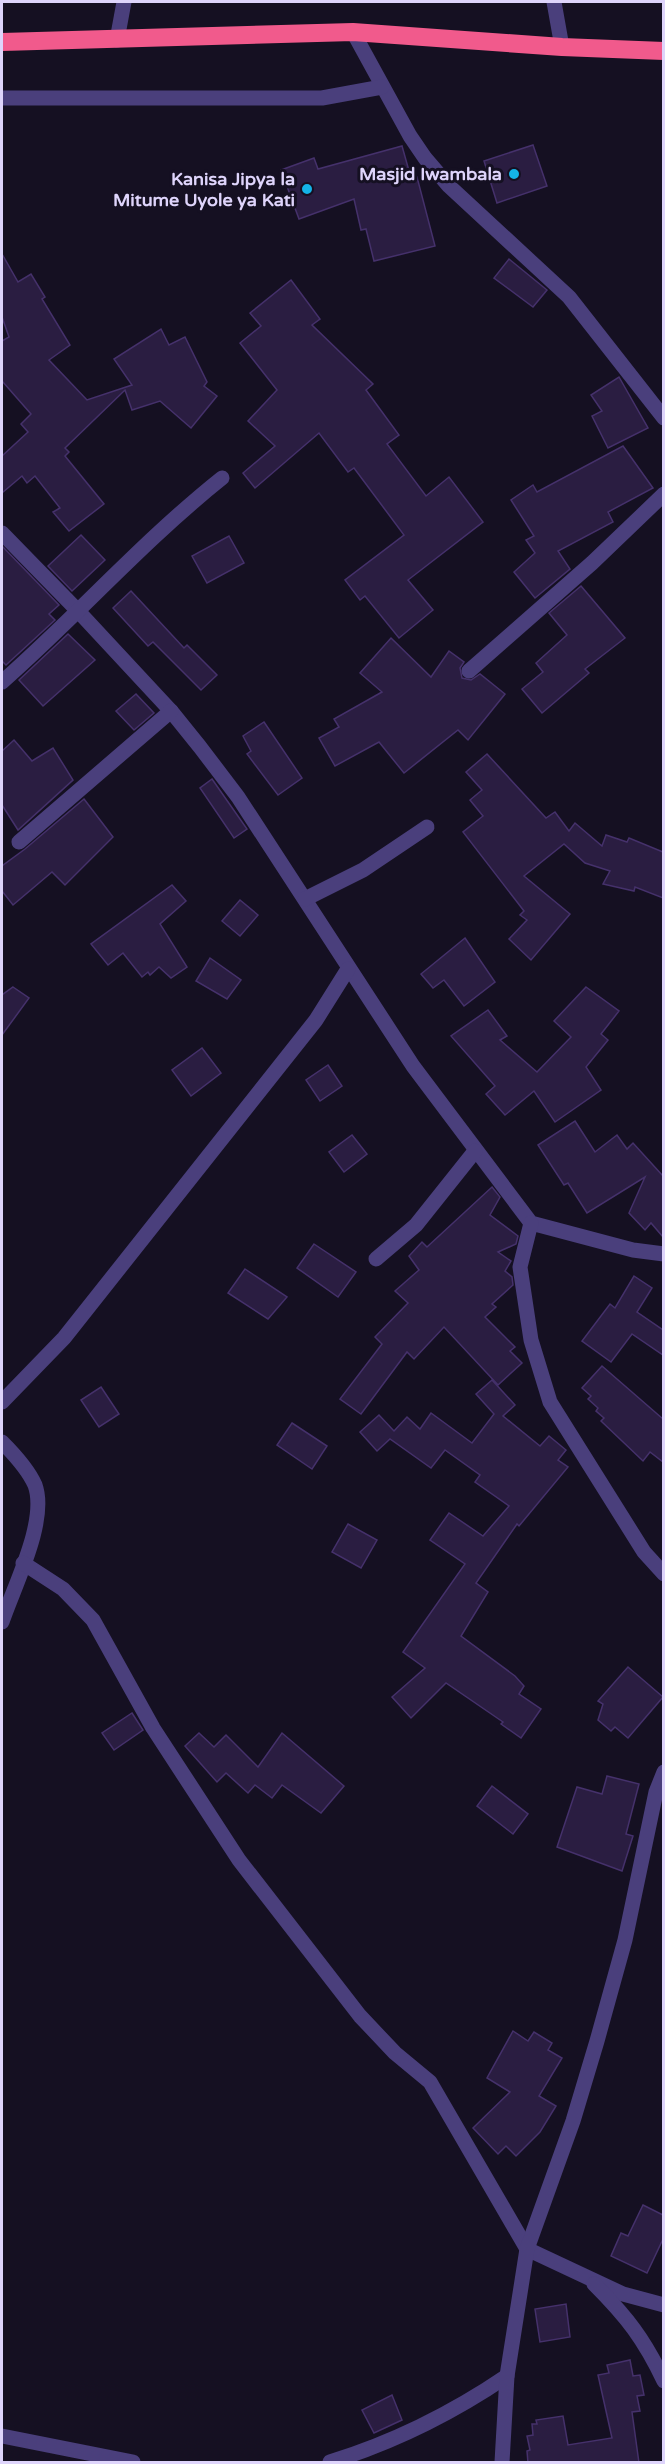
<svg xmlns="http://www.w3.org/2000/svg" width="665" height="2464" font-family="'Varela Round',sans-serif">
<rect width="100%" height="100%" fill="#151022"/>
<g fill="#2a1d41" stroke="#45316b" stroke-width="1.5">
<path d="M533,145L547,186L497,203L484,161Z"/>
<path d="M402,146L411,178L417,177L435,246L374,261L366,229L361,230L354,199L299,219L281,170L314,158L318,169Z"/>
<path d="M2,254L18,282L31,274L45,297L42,299L70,345L49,360L87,400L132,385L114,359L161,329L169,345L185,337L207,382L204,386L217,396L191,428L160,401L132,410L125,390L65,448L69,452L65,456L104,504L69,531L53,512L60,508L35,476L27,483L22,476L2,493V456L28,432L21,424L31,414L2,381V341L9,337L2,317Z"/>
<path d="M509,259L547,290L533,307L494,278Z"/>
<path d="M291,280L320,319L312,325L373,384L366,390L399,435L387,444L426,496L449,477L483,522L408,580L433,610L399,638L365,596L360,600L345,580L404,535L354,468L348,472L319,433L255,488L243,473L275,446L248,421L277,390L240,343L261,326L250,313Z"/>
<path d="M619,377L648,428L608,448L592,416L602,411L591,395Z"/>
<path d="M623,446L653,488L608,512L613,522L558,551L570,569L535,598L514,572L535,553L526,540L534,536L511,500L533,485L537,492Z"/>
<path d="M81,535L105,560L72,591L48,566Z"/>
<path d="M229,536L244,563L207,583L192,556Z"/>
<path d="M2,546L59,605L49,614L55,620L6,665L2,661Z"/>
<path d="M581,586L625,638L585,669L589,673L542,713L522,689L543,672L536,663L567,635L549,613Z"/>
<path d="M131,591L184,648L187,645L217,675L201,690L153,642L148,646L113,608Z"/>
<path d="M68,634L95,660L43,706L19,680Z"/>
<path d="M391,638L431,677L449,651L464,662L460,668L462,678L471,680L480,674L505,694L468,740L458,730L404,773L379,742L335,766L319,738L339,727L334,719L382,692L360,673Z"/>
<path d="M136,694L154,713L134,730L116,711Z"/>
<path d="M264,722L302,778L278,795L247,754L251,751L243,736Z"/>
<path d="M14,740L32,761L53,748L73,780L18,830L2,805V751Z"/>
<path d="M487,754L546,818L555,812L569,831L575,823L602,846L606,835L627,842L629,838L663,852V898L635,887L634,891L603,884L610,871L585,863L564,844L524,876L570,914L531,960L509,939L527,920L520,915L524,911L463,832L483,816L470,800L482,790L466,772Z"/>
<path d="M212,779L247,829L234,838L200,788Z"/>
<path d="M84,799L113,837L65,885L52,872L13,905L2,891V866L25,849Z"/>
<path d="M172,885L186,901L160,924L187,967L171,978L159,967L150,975L148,972L142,977L123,953L108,965L91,944Z"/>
<path d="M240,900L258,915L240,936L222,921Z"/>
<path d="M465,938L495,982L464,1006L444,980L433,988L421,974Z"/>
<path d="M210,958L241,980L227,999L196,981Z"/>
<path d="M13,987L29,998L2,1035V995Z"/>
<path d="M586,987L619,1011L601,1034L608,1040L586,1067L601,1090L555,1122L534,1091L505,1115L486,1094L495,1086L451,1036L488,1010L507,1036L500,1040L537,1072L571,1037L554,1021Z"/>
<path d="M202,1048L221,1073L191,1096L172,1070Z"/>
<path d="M328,1065L342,1086L320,1101L306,1080Z"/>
<path d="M575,1121L595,1152L617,1135L627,1149L633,1143L663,1176V1237L651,1223L645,1230L629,1213L645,1177L587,1213L568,1183L564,1185L538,1145Z"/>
<path d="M352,1135L367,1154L344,1172L329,1152Z"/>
<path d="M492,1187L500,1197L490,1215L518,1236L516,1244L498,1252L511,1261L505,1271L512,1277L513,1285L492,1304L496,1307L485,1317L515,1347L510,1351L522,1363L498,1385L444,1327L414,1359L407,1352L361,1414L340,1399L382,1344L375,1337L408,1303L395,1291L419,1270L409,1256L422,1242L427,1247Z"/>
<path d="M314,1244L356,1272L338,1297L297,1268Z"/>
<path d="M245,1269L287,1297L268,1319L228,1293Z"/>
<path d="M634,1276L652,1288L637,1312L663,1330V1355L632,1334L611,1362L582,1341L610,1304L615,1308Z"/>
<path d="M602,1366L663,1419V1462L650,1452L643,1461L601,1421L604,1418L596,1411L598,1408L588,1399L591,1396L582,1388Z"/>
<path d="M492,1380L515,1405L503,1416L540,1446L549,1436L566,1450L558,1460L568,1467L519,1526L517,1524L476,1583L488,1592L461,1636L515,1676L524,1686L519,1694L541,1709L521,1738L501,1724L503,1722L446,1683L411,1718L392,1697L425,1668L403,1652L465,1564L430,1540L449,1513L483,1536L509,1506L475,1482L480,1475L445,1450L431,1468L390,1439L377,1451L360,1432L379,1415L394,1431L407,1417L420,1429L431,1413L472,1443L494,1414L476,1394Z"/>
<path d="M101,1387L119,1414L99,1427L81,1400Z"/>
<path d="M292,1423L327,1446L312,1469L277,1445Z"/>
<path d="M348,1524L377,1540L361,1568L332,1552Z"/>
<path d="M628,1667L663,1697L628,1738L615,1727L611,1731L598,1720L603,1704L598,1701Z"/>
<path d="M132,1713L143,1730L114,1750L102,1733Z"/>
<path d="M199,1733L214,1747L226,1735L258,1767L282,1733L344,1786L321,1813L282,1785L272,1798L255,1785L248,1793L226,1773L217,1782L185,1746Z"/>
<path d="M607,1776L639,1784L626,1834L633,1836L622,1871L557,1847L577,1787L602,1794Z"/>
<path d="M492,1786L528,1814L513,1834L477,1806Z"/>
<path d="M513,2031L528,2041L534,2032L552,2043L548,2050L562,2058L539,2096L556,2106L540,2132L516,2156L506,2146L498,2154L473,2128L510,2092L487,2078Z"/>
<path d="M643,2205L663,2215V2239L647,2273L611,2256L621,2233L628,2236Z"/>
<path d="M566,2304L570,2337L540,2342L535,2309Z"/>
<path d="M630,2360L633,2376L640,2375L644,2395L637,2396L640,2411L632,2412L639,2463H528L527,2451L530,2450L527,2436L533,2435L532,2424H537L536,2420L563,2416L568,2445L612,2438L598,2375L609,2373L607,2365Z"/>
<path d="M392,2395L402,2420L374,2433L362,2410Z"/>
</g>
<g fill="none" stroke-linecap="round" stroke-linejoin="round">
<g stroke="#4a3f7c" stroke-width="15">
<path d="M554,2L562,47"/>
<path d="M353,32L410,136L425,158L449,186L569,297L664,418"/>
<path d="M117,40L124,2"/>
<path d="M2,98H322L382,87"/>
<path d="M2,533L79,612L171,711L200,747L238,797L413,1066L531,1223L633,1250L664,1254"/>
<path d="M469,671L592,563L664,494"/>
<path d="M2,682C77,616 144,540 222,478"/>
<path d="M19,842L171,711"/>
<path d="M305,899L363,870L427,827"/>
<path d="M531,1223L520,1267L531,1340L550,1402L644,1552L664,1574"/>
<path d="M376,1259L416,1225L475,1151"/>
<path d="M2,1402L64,1338L316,1020L348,969"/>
<path d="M2,1442C14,1454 28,1469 35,1485C48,1521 14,1586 2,1622"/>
<path d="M23,1563L63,1589L93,1620L153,1728L239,1860L360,2016L395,2053L430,2082L527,2249L623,2294L664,2305"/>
<path d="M594,2284C627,2317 644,2339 664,2381"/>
<path d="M2,2436L133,2462"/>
<path d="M330,2462C395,2442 451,2414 507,2376"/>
<path d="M502,2462L507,2376L527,2249L573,2121L597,2041L625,1940L656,1792L664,1772"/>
</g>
<path stroke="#f15a8c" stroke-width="18" d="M2,42L353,32L562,47L664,51"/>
</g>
<g fill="#14b3e7" stroke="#151022" stroke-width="2">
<circle cx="514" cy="174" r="6"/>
<circle cx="307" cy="189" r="6"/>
</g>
<g text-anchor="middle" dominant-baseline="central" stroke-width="6" stroke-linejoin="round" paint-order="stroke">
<g font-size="18" font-weight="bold" fill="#ded4fb" stroke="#151022" text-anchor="end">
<text x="502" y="174">Masjid Iwambala</text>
<text x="295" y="179">Kanisa Jipya la<tspan x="295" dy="21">Mitume Uyole ya Kati</tspan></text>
</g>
</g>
<rect width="665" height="2464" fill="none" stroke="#ded4fb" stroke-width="6"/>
</svg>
